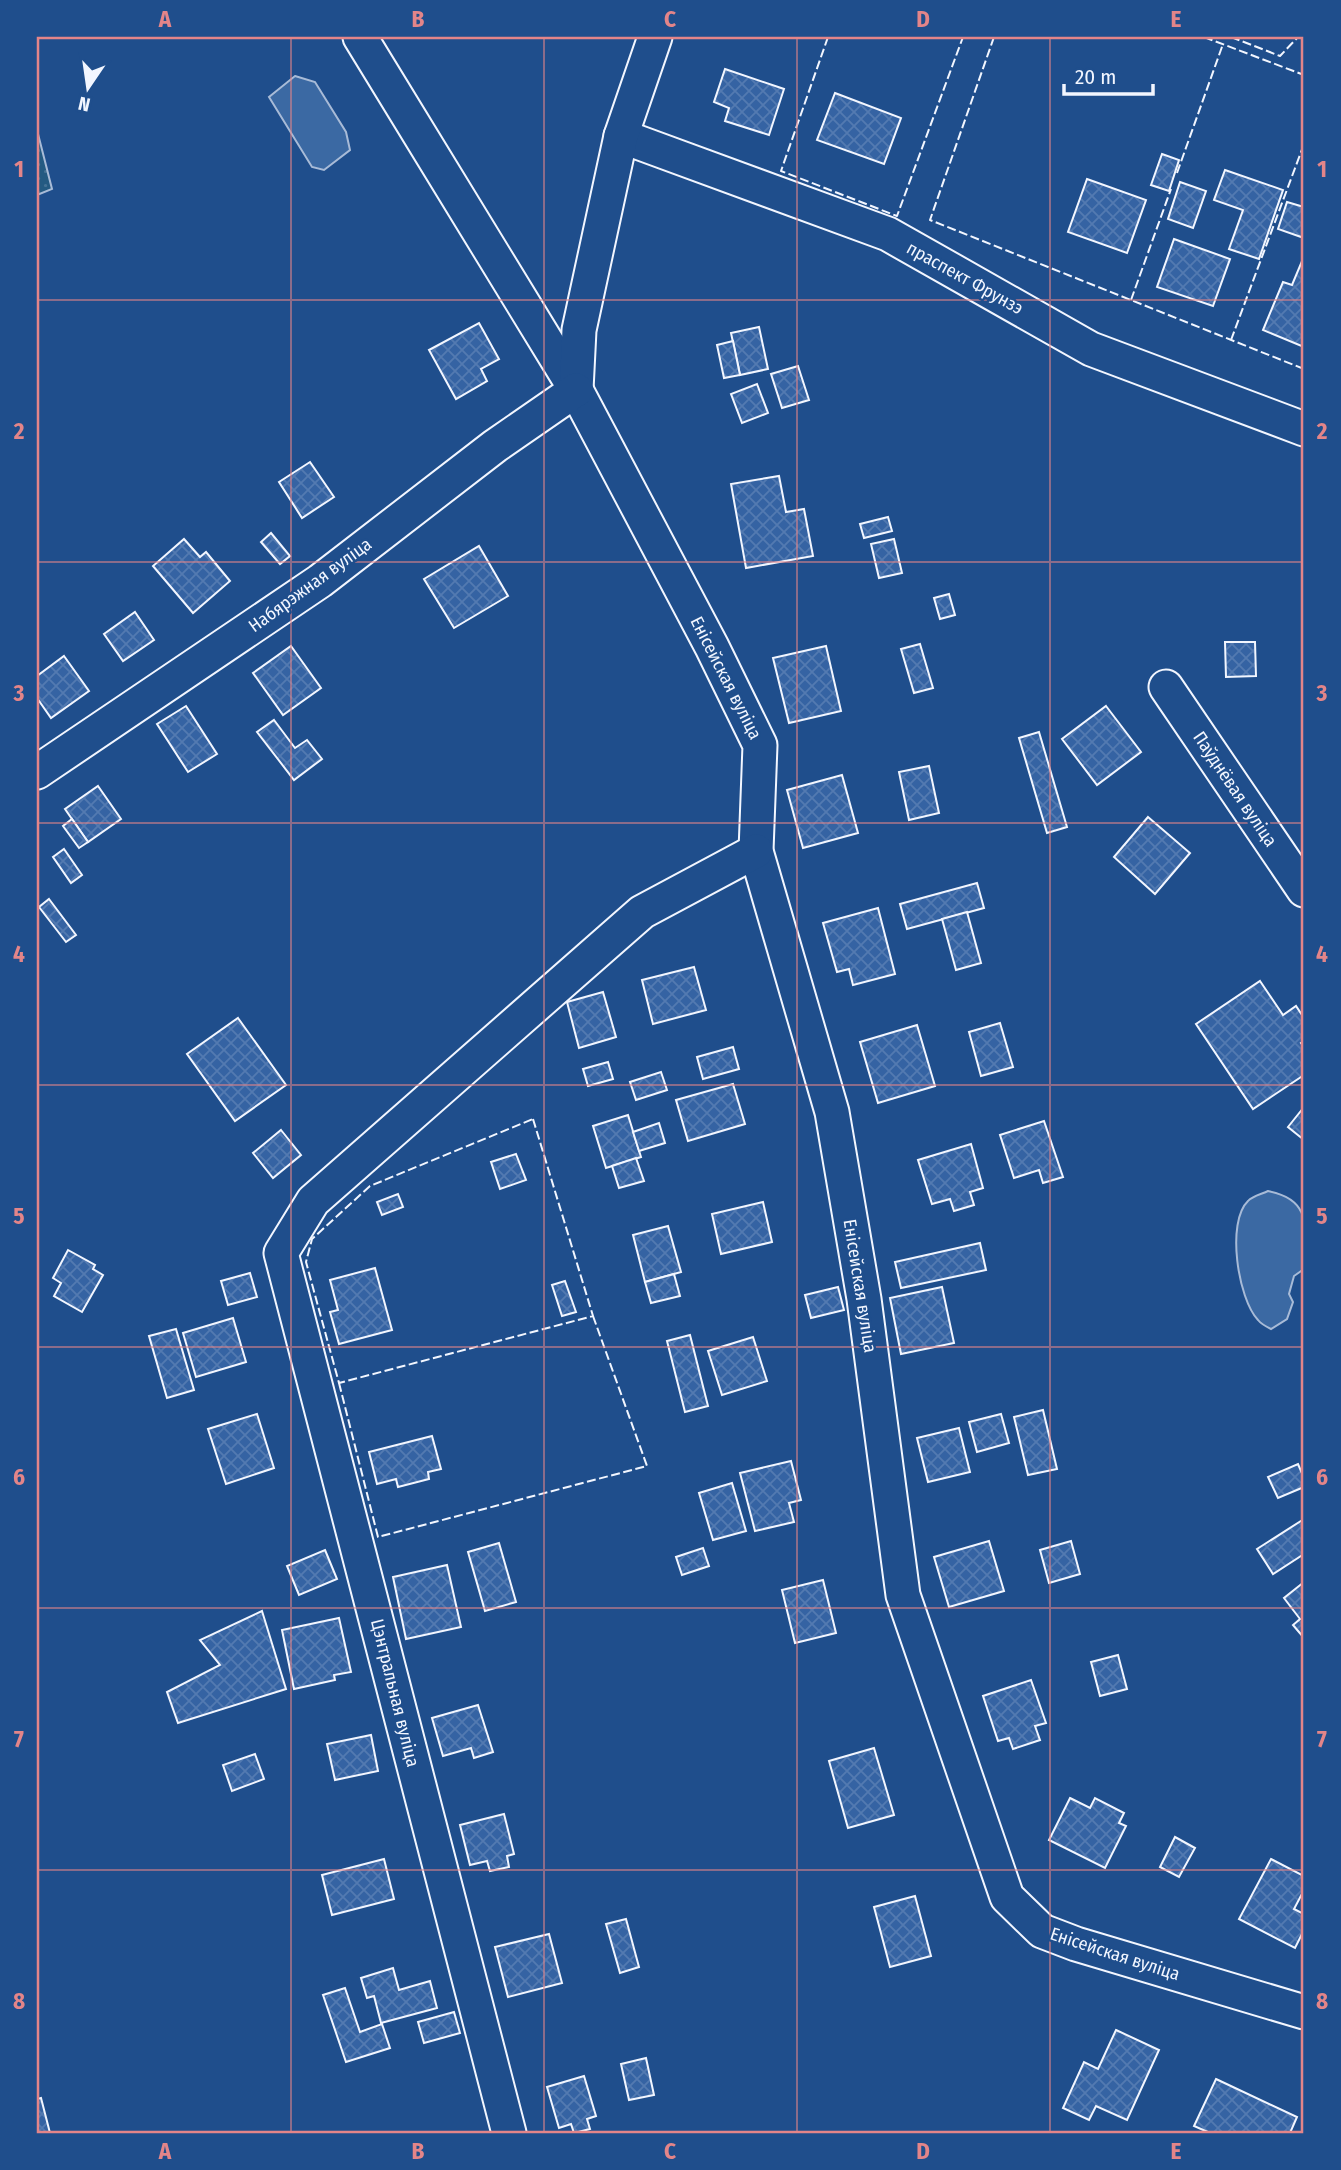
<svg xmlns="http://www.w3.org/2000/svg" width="1341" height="2170" font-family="'Fira Sans Condensed',sans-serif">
<defs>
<pattern id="grass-dots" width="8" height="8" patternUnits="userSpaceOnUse" patternTransform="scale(1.75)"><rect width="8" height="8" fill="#245a82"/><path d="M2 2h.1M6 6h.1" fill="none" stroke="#447295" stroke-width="1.8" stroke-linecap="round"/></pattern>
<pattern id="building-cross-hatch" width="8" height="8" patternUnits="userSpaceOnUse" patternTransform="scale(1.75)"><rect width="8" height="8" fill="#3563a3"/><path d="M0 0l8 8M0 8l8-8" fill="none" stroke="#537ab1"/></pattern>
</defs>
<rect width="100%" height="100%" fill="#1f4e8c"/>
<path fill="url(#grass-dots)" stroke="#a8bbd7" stroke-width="2" d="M37,130L52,189L37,195Z"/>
<g fill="#3b69a3" stroke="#a8bbd7" stroke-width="2">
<path d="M295,76L315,82L346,132L350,150L324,170L312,167L269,97Z"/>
<path d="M1268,1191C1315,1200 1304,1231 1304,1269L1294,1276L1289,1294L1293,1302L1287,1319L1271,1329C1267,1327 1261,1324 1258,1320C1238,1299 1226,1222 1248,1201C1252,1196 1262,1194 1268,1191Z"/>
</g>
<g fill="url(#building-cross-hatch)" stroke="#f2f6ff" stroke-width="2">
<path d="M725,69L784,89L769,135L725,121L729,108L714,102Z"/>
<path d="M835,93L901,118L884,164L817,140Z"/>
<path d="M1162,154L1179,160L1169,191L1151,185Z"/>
<path d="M1225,170L1283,190L1259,259L1229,249L1243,210L1214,200Z"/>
<path d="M1087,179L1146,200L1127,253L1068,232Z"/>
<path d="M1180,182L1206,191L1193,228L1168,219Z"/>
<path d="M1287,202L1304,207V238L1278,229Z"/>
<path d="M1174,239L1230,259L1213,306L1157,287Z"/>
<path d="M1302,261L1304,262V347L1263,330L1283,282L1292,285Z"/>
<path d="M479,323L499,359L481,369L487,381L456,399L429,350Z"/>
<path d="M759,327L768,369L740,375L731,333Z"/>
<path d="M733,341L740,375L724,378L717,345Z"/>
<path d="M798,366L809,400L782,408L771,374Z"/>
<path d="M757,384L768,413L742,423L731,394Z"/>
<path d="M310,462L334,497L302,518L279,482Z"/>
<path d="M779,476L786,512L804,509L813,556L746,568L731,484Z"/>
<path d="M888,517L892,531L864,538L860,524Z"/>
<path d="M271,533L290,556L280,564L261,542Z"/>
<path d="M184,539L200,557L206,552L230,581L193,613L153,566Z"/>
<path d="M894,539L902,573L879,578L871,544Z"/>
<path d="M479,546L508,596L454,628L424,579Z"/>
<path d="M949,594L955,615L940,619L934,598Z"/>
<path d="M135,612L154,640L123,661L104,634Z"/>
<path d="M1225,642H1255L1256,676L1226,677Z"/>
<path d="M920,644L933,688L914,693L901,649Z"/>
<path d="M291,646L321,688L283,715L253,673Z"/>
<path d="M826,646L841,711L789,723L773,658Z"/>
<path d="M64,656L89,691L51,718L37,698V676Z"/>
<path d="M186,706L217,754L188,772L157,724Z"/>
<path d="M1106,706L1141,752L1097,785L1062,739Z"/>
<path d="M274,720L295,748L307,740L322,759L294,780L257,732Z"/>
<path d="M1039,732L1067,827L1047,833L1019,738Z"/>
<path d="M929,766L939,813L909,820L899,772Z"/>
<path d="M842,775L858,833L803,848L787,790Z"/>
<path d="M98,786L121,819L88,842L65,809Z"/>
<path d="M1148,817L1190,853L1155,894L1114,857Z"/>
<path d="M72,819L88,842L79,848L63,826Z"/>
<path d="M64,849L82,875L71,883L53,857Z"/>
<path d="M977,883L984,908L907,929L900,904Z"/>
<path d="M49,899L76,935L66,942L39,907Z"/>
<path d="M878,908L895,974L853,985L849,969L837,972L823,923Z"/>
<path d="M967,912L981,963L956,970L942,919Z"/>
<path d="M694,967L706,1010L653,1024L642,980Z"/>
<path d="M1260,981L1283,1015L1296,1006L1304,1018V1041L1301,1043L1304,1047V1075L1253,1109L1196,1024Z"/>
<path d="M603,992L616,1037L579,1048L567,1002Z"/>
<path d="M238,1018L286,1085L235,1121L187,1054Z"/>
<path d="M1000,1023L1013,1067L981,1076L969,1032Z"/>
<path d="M917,1025L935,1086L878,1103L860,1042Z"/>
<path d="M733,1047L739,1069L703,1079L697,1057Z"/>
<path d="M608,1062L613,1079L588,1086L583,1069Z"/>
<path d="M661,1072L667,1090L636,1100L630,1082Z"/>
<path d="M733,1084L745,1124L688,1141L676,1100Z"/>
<path d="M1304,1107V1140L1288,1127Z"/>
<path d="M628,1115L641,1157L606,1168L593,1126Z"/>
<path d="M1044,1121L1063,1177L1043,1183L1039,1170L1014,1178L1000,1135Z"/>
<path d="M659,1123L665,1143L639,1151L633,1132Z"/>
<path d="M281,1130L301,1155L273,1178L253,1153Z"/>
<path d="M971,1144L983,1188L970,1192L974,1205L954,1211L950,1199L932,1204L918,1160Z"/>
<path d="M516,1154L526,1180L500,1189L491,1162Z"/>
<path d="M636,1158L644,1181L619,1188L612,1166Z"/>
<path d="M398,1194L403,1207L382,1215L377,1202Z"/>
<path d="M763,1202L772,1242L721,1254L712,1214Z"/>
<path d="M668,1226L681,1272L645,1282L633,1235Z"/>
<path d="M980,1243L986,1270L901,1288L895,1262Z"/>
<path d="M68,1250L95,1265L93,1269L103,1275L82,1312L54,1296L61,1283L53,1278Z"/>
<path d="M375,1268L392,1330L339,1344L330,1312L338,1310L330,1280Z"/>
<path d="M250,1273L257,1297L228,1305L221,1281Z"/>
<path d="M674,1274L680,1296L651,1303L645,1282Z"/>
<path d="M565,1281L576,1312L562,1316L552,1285Z"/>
<path d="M838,1287L844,1310L811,1318L805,1295Z"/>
<path d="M942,1287L954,1343L901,1354L890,1298Z"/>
<path d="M233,1318L246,1362L196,1377L183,1333Z"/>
<path d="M176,1329L194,1390L167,1398L149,1336Z"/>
<path d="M690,1335L708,1406L685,1412L667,1341Z"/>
<path d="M753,1337L767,1381L722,1395L708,1351Z"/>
<path d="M1043,1410L1057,1469L1028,1475L1014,1417Z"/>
<path d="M257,1414L274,1468L226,1484L208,1429Z"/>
<path d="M1001,1414L1009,1443L977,1452L969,1422Z"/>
<path d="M959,1428L970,1472L928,1482L917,1438Z"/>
<path d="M432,1436L441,1469L428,1472L429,1479L398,1487L396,1479L377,1484L369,1452Z"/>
<path d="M791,1461L801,1500L789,1503L794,1522L755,1531L740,1473Z"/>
<path d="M1298,1464L1304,1478V1487L1278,1498L1268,1477Z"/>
<path d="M732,1483L746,1531L713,1540L699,1493Z"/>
<path d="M1304,1519V1554L1273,1574L1257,1549Z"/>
<path d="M989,1541L1004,1591L949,1607L934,1557Z"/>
<path d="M1071,1541L1080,1574L1049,1583L1040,1550Z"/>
<path d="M499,1543L516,1602L485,1611L468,1552Z"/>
<path d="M703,1548L709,1566L682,1575L676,1557Z"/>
<path d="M325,1550L337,1579L299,1595L287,1566Z"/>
<path d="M447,1565L461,1627L406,1639L393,1577Z"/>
<path d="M823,1580L836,1633L795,1643L782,1590Z"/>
<path d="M1304,1582V1638L1293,1625L1300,1619L1284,1598Z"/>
<path d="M262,1611L286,1689L178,1723L167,1692L220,1665L200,1640Z"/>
<path d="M339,1618L351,1672L334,1675L335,1680L294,1689L282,1630Z"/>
<path d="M1118,1655L1127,1689L1100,1696L1091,1662Z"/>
<path d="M1031,1680L1046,1723L1035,1726L1040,1740L1013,1749L1009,1738L998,1741L983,1696Z"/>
<path d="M478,1705L493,1752L474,1758L471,1748L443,1756L432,1718Z"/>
<path d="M371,1735L378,1771L335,1780L327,1744Z"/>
<path d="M874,1748L894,1815L848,1828L829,1761Z"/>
<path d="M255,1754L264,1779L232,1791L223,1765Z"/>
<path d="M1070,1798L1090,1808L1095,1798L1124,1813L1119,1823L1126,1826L1105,1868L1049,1840Z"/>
<path d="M504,1814L514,1854L507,1856L509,1867L490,1871L487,1861L470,1865L460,1825Z"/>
<path d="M1175,1837L1195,1848L1179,1877L1160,1867Z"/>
<path d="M384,1859L394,1899L332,1915L322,1875Z"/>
<path d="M1271,1859L1304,1876V1890L1294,1909L1304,1914V1930L1295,1948L1239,1919Z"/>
<path d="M915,1896L931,1956L890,1967L874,1907Z"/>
<path d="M626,1919L639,1967L620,1973L606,1924Z"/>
<path d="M549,1934L562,1983L508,1997L495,1947Z"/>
<path d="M393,1968L399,1990L430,1981L437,2008L381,2023L374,1996L367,1998L361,1978Z"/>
<path d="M345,1988L360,2032L382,2024L390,2048L346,2062L323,1995Z"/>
<path d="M454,2012L460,2033L424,2043L418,2022Z"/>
<path d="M1116,2030L1159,2050L1127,2120L1096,2106L1089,2120L1063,2108L1084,2062L1098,2069Z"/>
<path d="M646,2058L654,2095L629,2100L621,2064Z"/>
<path d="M584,2076L596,2116L587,2119L590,2129L574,2133L571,2124L559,2128L547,2087Z"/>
<path d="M1216,2079L1297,2117L1290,2133H1210L1194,2126Z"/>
<path d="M41,2098L50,2133H37V2099Z"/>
</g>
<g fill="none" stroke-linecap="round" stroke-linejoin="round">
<g stroke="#f2f6ff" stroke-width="37">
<g id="minor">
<path d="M360,37L576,390L712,647L760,745L756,851L832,1112L864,1299L903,1595L1007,1897L1042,1931L1076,1944L1304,2012"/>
<path d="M621,136L888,234L1091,349L1304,429"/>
<path d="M576,390L579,330L621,136L655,37"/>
<path d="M1166,687L1304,890"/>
<path d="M37,772L320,581L495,446L576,390"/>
<path d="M509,2133L281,1253L313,1201L642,912L756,851"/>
</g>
</g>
<use href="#minor" stroke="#1f4e8c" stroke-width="33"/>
<g stroke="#f2f6ff" stroke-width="2" stroke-dasharray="9 3.5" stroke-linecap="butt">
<path d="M828,37L781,171L897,216L963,37"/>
<path d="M994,37L930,220L1304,369"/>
<path d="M1204,37L1304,75"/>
<path d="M1231,37L1280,56L1298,37"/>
<path d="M1177,173L1223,44"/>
<path d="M1131,300L1171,189"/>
<path d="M1231,340L1304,144"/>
<path d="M533,1119L593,1316L339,1383L306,1262L312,1239L370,1186Z"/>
<path d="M339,1383L378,1537L647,1466L593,1316"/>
</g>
</g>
<path fill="none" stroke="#e38589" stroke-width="2" stroke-opacity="0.55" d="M291,37V2133M544,37V2133M797,37V2133M1050,37V2133M37,300H1304M37,562H1304M37,823H1304M37,1085H1304M37,1347H1304M37,1608H1304M37,1870H1304"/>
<g text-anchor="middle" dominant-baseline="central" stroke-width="5" stroke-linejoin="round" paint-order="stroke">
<g font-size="18" fill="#f2f6ff" stroke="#1f4e8c">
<text transform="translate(965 278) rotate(29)">праспект Фрунзэ</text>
<text transform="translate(310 585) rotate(-36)">Набярэжная вуліца</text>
<text transform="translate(726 678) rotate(63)">Енісейская вуліца</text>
<text transform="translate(1235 789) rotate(56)">Паўднёвая вуліца</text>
<text transform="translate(860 1286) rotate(81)">Енісейская вуліца</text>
<text transform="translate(395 1693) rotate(76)">Цэнтральная вуліца</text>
<text transform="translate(1115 1954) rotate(18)">Енісейская вуліца</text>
</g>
</g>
<rect width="1341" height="2170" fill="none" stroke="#1f4e8c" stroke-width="77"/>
<g transform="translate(88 88) rotate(193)" stroke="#1f4e8c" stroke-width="5" paint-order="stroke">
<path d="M0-5L12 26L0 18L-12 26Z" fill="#f2f6ff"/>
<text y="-10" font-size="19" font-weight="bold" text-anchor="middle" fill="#f2f6ff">N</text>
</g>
<path d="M1064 84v10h89v-10" fill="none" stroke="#f2f6ff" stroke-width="3.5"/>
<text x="1075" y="84" font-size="21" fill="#f2f6ff" stroke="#1f4e8c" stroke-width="5" paint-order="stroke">20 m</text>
<rect x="38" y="38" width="1264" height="2094" fill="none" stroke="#e38589" stroke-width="2.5"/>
<g font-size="23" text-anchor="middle" font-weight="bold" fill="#e38589">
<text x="165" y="27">A</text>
<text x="418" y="27">B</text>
<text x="670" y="27">C</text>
<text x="923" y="27">D</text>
<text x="1176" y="27">E</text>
<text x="19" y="177">1</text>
<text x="1322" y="177">1</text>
<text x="19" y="439">2</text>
<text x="1322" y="439">2</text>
<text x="19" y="701">3</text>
<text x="1322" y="701">3</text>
<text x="19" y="962">4</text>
<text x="1322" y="962">4</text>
<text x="19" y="1224">5</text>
<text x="1322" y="1224">5</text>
<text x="19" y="1485">6</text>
<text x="1322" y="1485">6</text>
<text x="19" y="1747">7</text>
<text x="1322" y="1747">7</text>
<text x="19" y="2009">8</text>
<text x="1322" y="2009">8</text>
<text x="165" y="2159">A</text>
<text x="418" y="2159">B</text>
<text x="670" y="2159">C</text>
<text x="923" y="2159">D</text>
<text x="1176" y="2159">E</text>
</g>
</svg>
